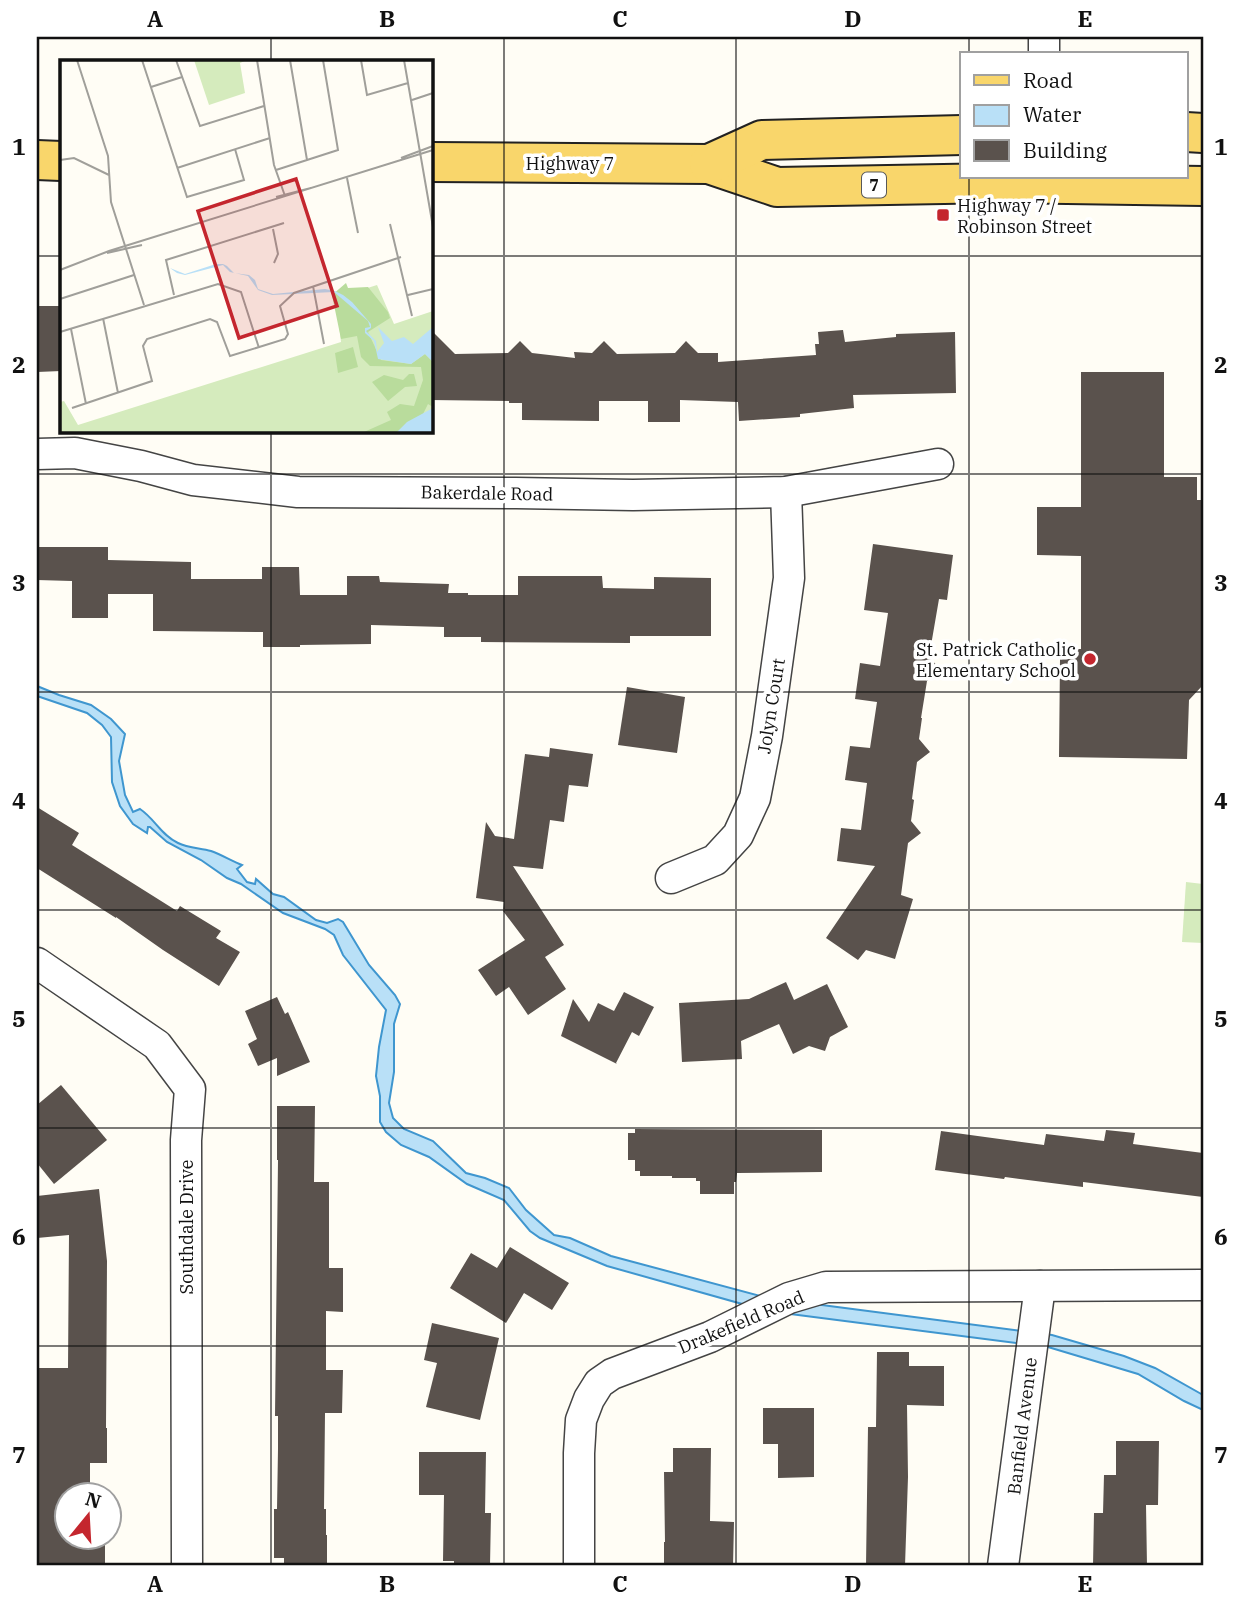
<svg xmlns="http://www.w3.org/2000/svg" width="1240" height="1603" font-family="'IBM Plex Serif',serif">
<rect width="100%" height="100%" fill="#fffdf5"/>
<path fill="#d5ebbd" d="M1186,882L1203,884V943L1182,942Z"/>
<path fill="#b9e0f7" stroke="#3f96cf" stroke-width="2" d="M37,686L59,695L91,705L111,719L125,734L119,761L125,795L133,812L140,809C155,819 161,835 178,843C188,848 200,848 211,851C222,855 232,861 242,865L237,869L247,882L255,884L256,879L273,894L284,897L316,920L327,923L338,919L343,922L369,965L395,995L400,1004L394,1024V1072L389,1103L393,1118L404,1129L433,1141L466,1173L485,1178L509,1188L526,1210L554,1235L570,1238L611,1256L768,1298L1052,1335L1124,1356L1155,1368L1203,1395V1410L1184,1401L1138,1374L1048,1347L767,1311L607,1266L540,1238L530,1231L504,1200L467,1184L429,1157L401,1145L386,1132L380,1122V1096L376,1076L379,1047L386,1010L343,955L334,935L325,929L283,913L241,884L227,878L201,860L167,842L150,827H148L147,833L133,824L120,806L112,782L111,737L102,725L87,713L37,696Z"/>
<g fill="#5a524d">
<path d="M37,306H61V371L37,372Z"/>
<path d="M430,329L455,354L508,353L520,341L532,353L575,358L574,352L592,353L604,341L617,354L675,353L686,341L698,353H718V362L816,355L815,344H819L818,332L843,330L845,342L896,337V334L955,332L956,393L853,395L854,408L800,414V417L739,421L738,402L680,400V422H648V401H599V421L522,420V403H509V401L430,400Z"/>
<path d="M1081,372H1164V477H1197V500H1203V685L1189,700L1187,759L1059,757L1060,659H1070V649H1081V556L1037,555V507H1081Z"/>
<path d="M873,544L953,555L947,600L939,599L929,657L941,670L927,681L921,718H922L919,739L930,752L917,762L912,799L914,800L911,821L921,833L908,843L901,895L913,899L895,959L866,950L858,960L826,938L875,866L837,861L841,828L861,830L867,783L845,780L850,746L870,748L877,702L855,699L860,663L880,666L888,613L864,610Z"/>
<path d="M37,547H108V560L191,562V579H262V567H299L300,595H347V576H379L380,582L449,584L448,593H468V595H518V576H602L603,588L654,589V577L711,578V636H630V643L481,642V637H444V627L371,625V644L300,645V647H263V632L153,631V594H108V618H72V581L37,580Z"/>
<path d="M627,687L685,697L677,753L618,745Z"/>
<path d="M550,748L593,754L588,787L569,785L564,822L550,820L543,869L513,866L564,945L545,957L566,989L528,1015L509,987L496,996L478,970L525,940L503,911L504,902L476,898L486,822L495,836L514,839L525,754L549,757Z"/>
<path d="M37,807L79,833L72,845L177,911L180,906L221,931L216,938L240,952L219,986L163,950L116,917V918L37,868Z"/>
<path d="M786,982L794,1000L827,984L848,1027L830,1037L825,1051L809,1046L793,1054L779,1024L741,1041L742,1059L682,1062L679,1003L749,999Z"/>
<path d="M624,992L654,1007L639,1036L632,1032L616,1063L617,1064L561,1036L573,999L589,1022L598,1003L614,1011Z"/>
<path d="M277,997L285,1014L288,1012L310,1062L277,1076V1058L258,1066L248,1044L257,1039L245,1011Z"/>
<path d="M61,1085L107,1140L54,1184L37,1163V1105Z"/>
<path d="M277,1106H315L314,1182H329V1268H343V1312L326,1311V1370H343L342,1413H325L324,1509H326V1535H327V1566H284V1558H274V1509H277L278,1449V1416H275L278,1160H277Z"/>
<path d="M635,1129L822,1130V1172L737,1173L736,1182H734V1194H700V1181H696V1178H672V1176H640V1171H635V1160H628V1133H635Z"/>
<path d="M1106,1130L1135,1133L1133,1144L1203,1153V1197L1083,1182V1187L1005,1177L1004,1179L935,1170L941,1131L1044,1145L1046,1134L1104,1141Z"/>
<path d="M99,1189L107,1261L106,1428H107V1463H90V1494H66V1536H105V1566H37V1368H68L69,1235L37,1238V1196Z"/>
<path d="M510,1247L569,1283L552,1310L524,1293L506,1323L450,1288L471,1253L497,1268Z"/>
<path d="M432,1323L499,1338L480,1420L426,1407L437,1363L424,1360Z"/>
<path d="M877,1352H909V1366H944V1406L907,1405L908,1477L905,1566H866L868,1427H876Z"/>
<path d="M763,1408H814V1477L778,1478V1444H763Z"/>
<path d="M1116,1441H1159L1158,1505H1146L1147,1566H1093L1094,1513H1103L1104,1475H1116Z"/>
<path d="M673,1448H711L710,1521L734,1522L733,1566H664V1542H665L664,1472H673Z"/>
<path d="M419,1452H486L485,1513H491L490,1566H454V1561H443L444,1495H419Z"/>
</g>
<g fill="none" stroke-linecap="round" stroke-linejoin="round">
<g stroke="#444" stroke-width="33">
<g id="minor">
<path d="M1044,37V54"/>
<path d="M37,454L75,453L141,466L193,480L298,492L516,493L633,495L786,492L938,464"/>
<path d="M671,878L715,860L738,835L755,798L767,736L789,578L786,492"/>
<path d="M37,963L157,1045L190,1089L186,1140L187,1566"/>
<path d="M579,1566V1453L581,1420L589,1399L599,1383L612,1374L710,1337L789,1298L826,1287L1203,1285"/>
<path d="M1003,1566L1040,1286"/>
</g>
</g>
<g stroke="#222" stroke-width="42">
<g id="primary">
<path d="M1186,132L1203,133"/>
<path d="M37,160L61,161"/>
<path d="M430,162L709,164L777,187L999,183L1203,186"/>
<path d="M709,164L762,140L962,135"/>
</g>
</g>
<use href="#minor" stroke="#fff" stroke-width="30"/>
<use href="#primary" stroke="#f9d66b" stroke-width="38"/>
</g>
<path fill="none" stroke="#111" stroke-width="2" stroke-opacity="0.55" d="M271,37V61M504,37V1566M736,37V1566M969,37V54M969,177V1566M37,256H61M430,256H1203M271,430V1566M37,474H1203M37,692H1203M37,910H1203M37,1128H1203M37,1346H1203"/>
<g fill="#c4262e" stroke="#fff" stroke-width="2.5">
<rect x="936" y="208" width="14" height="14" rx="3.5"/>
<circle cx="1090" cy="659" r="7"/>
</g>
<g text-anchor="middle" dominant-baseline="central" stroke-width="7" stroke-linejoin="round" paint-order="stroke">
<rect fill="#fff" stroke="#585858" stroke-width="2" x="862" y="172.5" width="24" height="25" rx="5"/>
<g font-size="16" font-weight="bold" fill="#111">
<text x="874" y="185">7</text>
</g>
<g font-size="18" fill="#111" stroke="#fff">
<text x="570" y="163">Highway 7</text>
<text transform="translate(487 493) rotate(1)">Bakerdale Road</text>
<text transform="translate(771 706) rotate(-81)">Jolyn Court</text>
<text transform="translate(186 1227) rotate(-90)">Southdale Drive</text>
<text transform="translate(741 1322) rotate(-23)">Drakefield Road</text>
<text transform="translate(1022 1426) rotate(-83)">Banfield Avenue</text>
</g>
<g font-size="18" fill="#111" stroke="#fff" text-anchor="start">
<text x="957" y="205">Highway 7 /<tspan x="957" dy="21">Robinson Street</tspan></text>
<text x="1076" y="649" text-anchor="end">St. Patrick Catholic<tspan x="1076" dy="21">Elementary School</tspan></text>
</g>
</g>
<g transform="translate(60 60)">
<rect width="373" height="373" fill="#fffdf5"/>
<path d="M134,0H187L180,3L185,33L149,45ZM317,225L334,264L373,251V372H0V342L4,341L18,365L281,282L276,238Z" fill="#d5ebbd"/>
<path d="M286,223L288,228L308,227L328,252L330,258L308,272L321,300L351,304L365,294L373,302V347L368,344L363,354L337,372H304L331,360L327,352L340,344L354,346L363,320L361,307L310,306L301,297L297,276L281,279L272,235ZM293,287L298,307L278,313L275,293ZM349,314H354L357,326L345,327L328,341L312,322L324,315L343,320Z" fill="#b9dc9c"/>
<path d="M156,204H163L167,206L174,213L189,215L195,220L198,229L213,234L265,229L275,231L283,235L292,242L311,264V268L306,271L316,281L317,292L324,283L318,267L332,281L344,277L353,284L373,267V302L365,294L351,304L318,299L314,281L305,273V268L310,267L308,261L274,232L212,235L198,230L188,216L170,212L163,205L125,215L117,213L110,208L125,214ZM373,348V372H337L347,362Z" fill="#b9e0f7"/>
<path fill="none" stroke="#a09f9a" stroke-width="2" d="M17,0L48,96L51,142L84,245M82,0L127,137L184,120L175,89M116,0L140,66L204,46M197,0L214,105L225,136M230,0L247,100M301,0L307,35L348,23M344,0L373,167M91,27L122,17M352,40L373,33M341,98L373,86M0,100L14,98L49,115M117,108L210,78M216,110L278,90L263,0M287,118L298,173M216,137L251,128M330,164L352,256M213,169L218,194L214,203M47,193L82,185M0,210L49,191L373,90M253,226L264,284M114,235L106,200L224,163M348,235L373,229M0,239L74,215M43,258L58,333M11,269L26,344M0,272L158,224L181,232L199,288M12,348L92,321L83,286L87,279L150,259L157,262L170,296L225,279L228,274L220,246L234,233L341,197"/>
<path fill="#c4262e" fill-opacity="0.15" stroke="#c4262e" stroke-width="3.5" d="M236,119L277,246L179,278L138,151Z"/>
<rect width="373" height="373" fill="none" stroke="#111" stroke-width="3.5"/>
</g>
<rect width="1240" height="1603" fill="none" stroke="#ffffff" stroke-width="77"/>
<rect x="960" y="52" width="228" height="126" fill="#ffffff" stroke="#a0a0a0" stroke-width="2"/>
<rect x="974" y="75" width="35" height="10" fill="#f9d66b" stroke="#a0a0a0" stroke-width="2"/>
<text x="1023" y="88" font-size="21" fill="#111111">Road</text>
<rect x="974" y="105" width="35" height="21" fill="#b9e0f7" stroke="#a0a0a0" stroke-width="2"/>
<text x="1023" y="122" font-size="21" fill="#111111">Water</text>
<rect x="974" y="140" width="35" height="21" fill="#5a524d" stroke="#a0a0a0" stroke-width="2"/>
<text x="1023" y="158" font-size="21" fill="#111111">Building</text>
<g transform="translate(88 1516) rotate(18)"><circle r="33" fill="#ffffff" stroke="#a0a0a0" stroke-width="2"/>
<path d="M0-5L12 26L0 18L-12 26Z" fill="#c4262e"/>
<text y="-10" font-size="19" font-weight="bold" text-anchor="middle" fill="#111111">N</text>
</g>
<rect x="38" y="38" width="1164" height="1526" fill="none" stroke="#111" stroke-width="2.5"/>
<g font-size="23" text-anchor="middle" font-weight="bold" fill="#111">
<text x="155" y="27">A</text>
<text x="387" y="27">B</text>
<text x="620" y="27">C</text>
<text x="853" y="27">D</text>
<text x="1085" y="27">E</text>
<text x="19" y="155">1</text>
<text x="1221" y="155">1</text>
<text x="19" y="373">2</text>
<text x="1221" y="373">2</text>
<text x="19" y="591">3</text>
<text x="1221" y="591">3</text>
<text x="19" y="809">4</text>
<text x="1221" y="809">4</text>
<text x="19" y="1027">5</text>
<text x="1221" y="1027">5</text>
<text x="19" y="1245">6</text>
<text x="1221" y="1245">6</text>
<text x="19" y="1463">7</text>
<text x="1221" y="1463">7</text>
<text x="155" y="1592">A</text>
<text x="387" y="1592">B</text>
<text x="620" y="1592">C</text>
<text x="853" y="1592">D</text>
<text x="1085" y="1592">E</text>
</g>
</svg>
